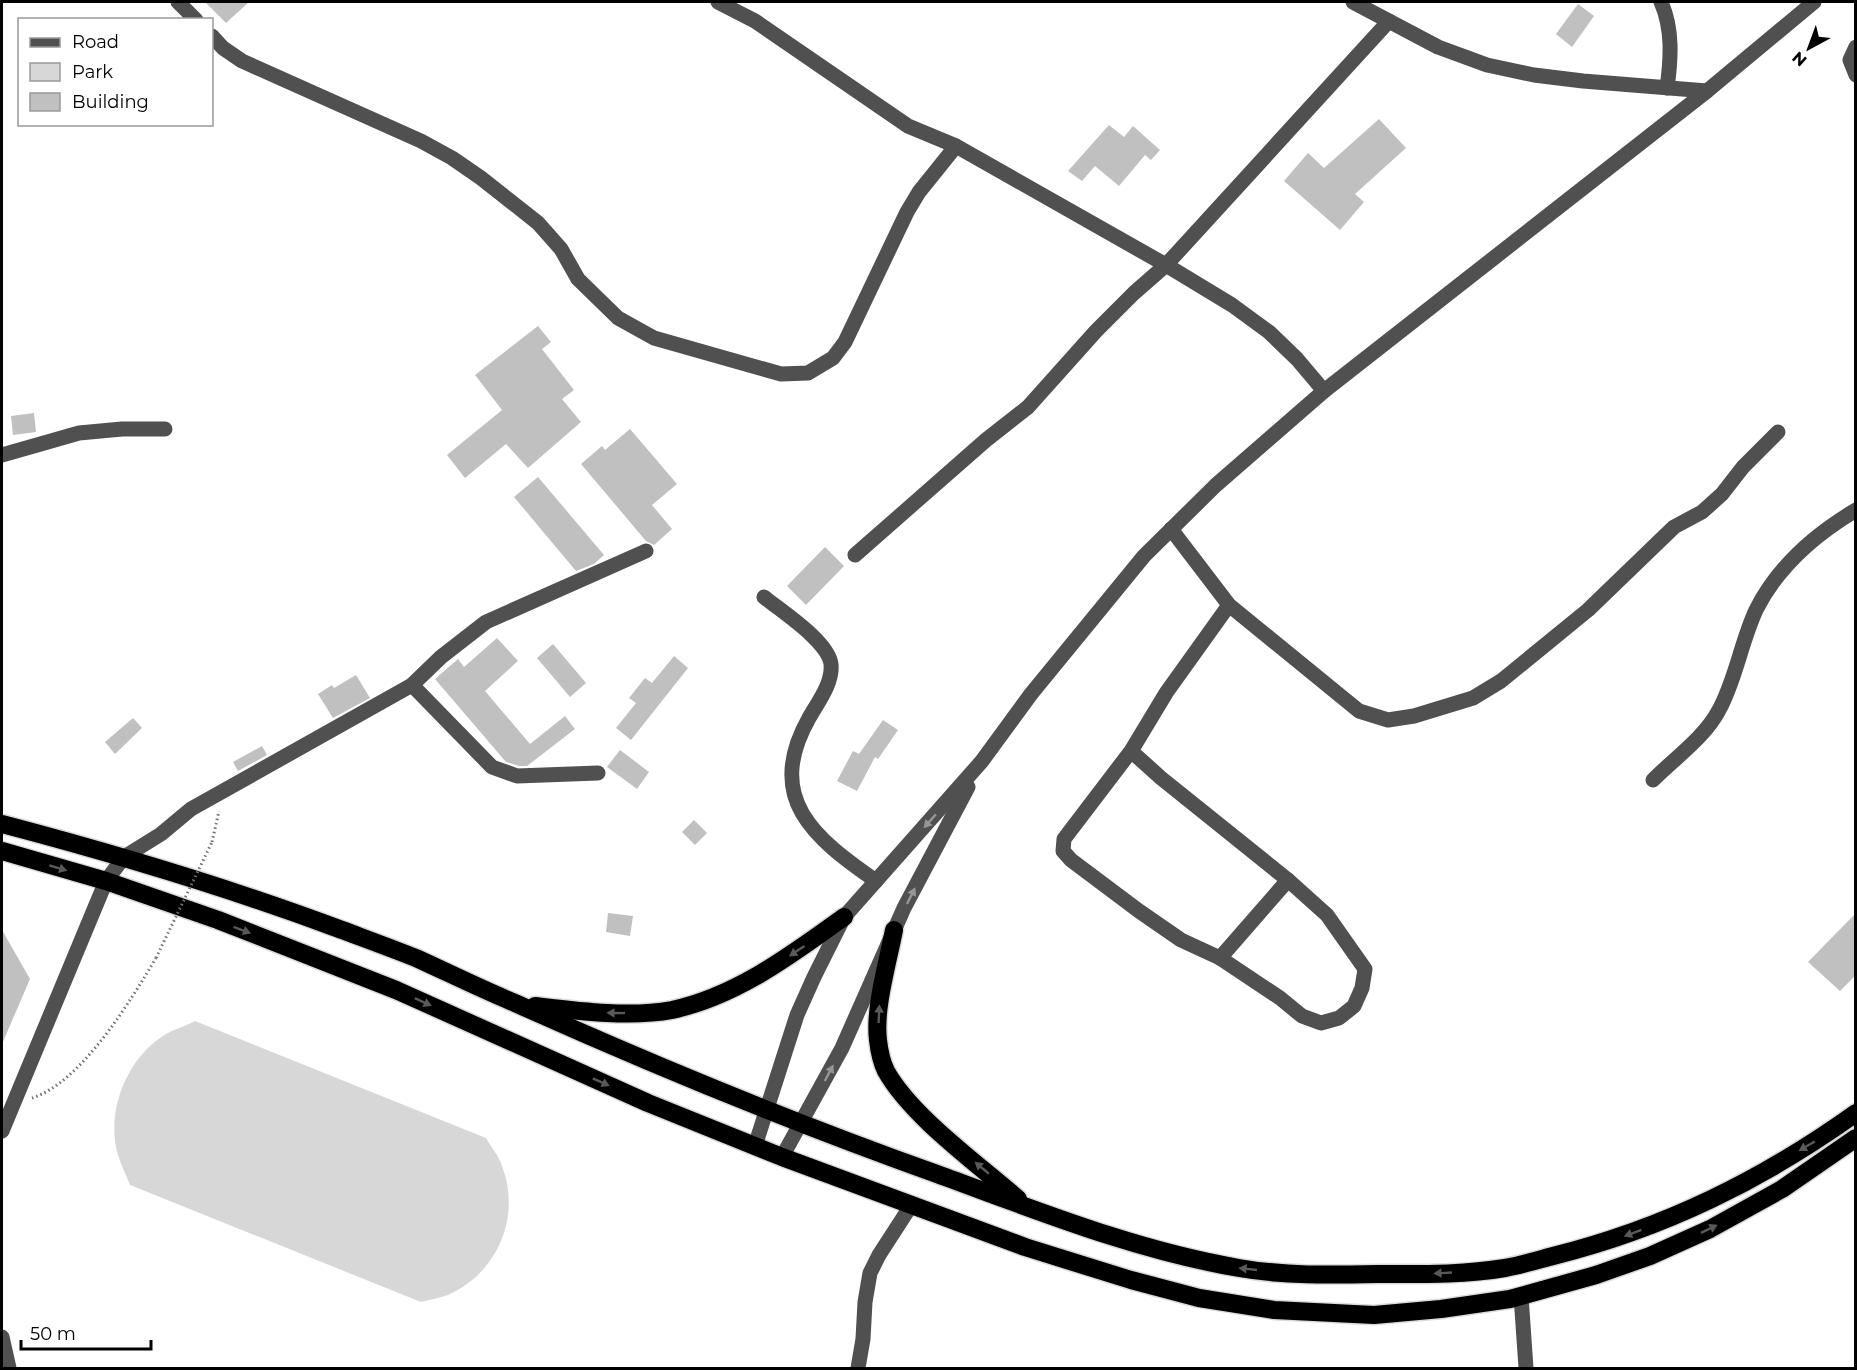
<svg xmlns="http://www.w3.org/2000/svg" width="1857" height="1370" font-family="Montserrat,sans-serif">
<rect width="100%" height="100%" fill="#fff"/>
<path fill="#d7d7d7" d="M195,1021L486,1138C491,1147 499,1156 502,1166C521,1215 499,1270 452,1293C443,1298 431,1299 421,1302L130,1185C126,1175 121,1165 118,1155C105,1112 127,1057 166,1034C175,1029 186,1026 195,1021Z"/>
<g fill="#c0c0c0">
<path d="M205,2H249L226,23Z"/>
<path d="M1578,4L1594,16L1572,47L1556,34Z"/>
<path d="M1379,119L1406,148L1355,194L1364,202L1340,230L1284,181L1308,153L1324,168Z"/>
<path d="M1109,125L1124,137L1133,126L1160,150L1151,160L1145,155L1119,186L1095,166L1082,181L1068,171Z"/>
<path d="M538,326L551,342L542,349L574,390L562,399L581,422L528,468L506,444L465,478L447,455L502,410L475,375Z"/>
<path d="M34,413L36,432L13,435L11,416Z"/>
<path d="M630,429L677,484L652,505L672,529L654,545L646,541L581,464L602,446L605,450Z"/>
<path d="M538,477L604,555L594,564L576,571L514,497Z"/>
<path d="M825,547L844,566L806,605L787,586Z"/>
<path d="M497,638L518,661L485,691L530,744L565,716L575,729L527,766H519L506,762L435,679L458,659L464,667Z"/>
<path d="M553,644L586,683L570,697L537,658Z"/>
<path d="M674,656L688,668L631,740L616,728L636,703L629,698L645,678L652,683Z"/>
<path d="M356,675L370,698L333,718L318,694L332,685L334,688Z"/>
<path d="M133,718L142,728L115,754L105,742Z"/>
<path d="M883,720L898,730L878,759L875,757L857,791L837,781L853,751L859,754Z"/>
<path d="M262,746L267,755L238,771L233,762Z"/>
<path d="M620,750L649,772L637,789L607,767Z"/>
<path d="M694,820L707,833L695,845L682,832Z"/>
<path d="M608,913L633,916L630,936L606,932Z"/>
<path d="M1856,913V975L1840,991L1808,962Z"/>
<path d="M2,930L30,979L2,1044Z"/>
</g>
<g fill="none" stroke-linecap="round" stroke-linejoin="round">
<g stroke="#dbdbdb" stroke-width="21">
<g id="highway">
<path d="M2,824C116,854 230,888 342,930C366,939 391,948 416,958C449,973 481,989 515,1003C653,1065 794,1123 937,1174C1036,1210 1134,1250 1239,1268C1284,1276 1331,1275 1377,1274C1419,1274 1463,1275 1505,1268C1521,1265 1538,1260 1553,1256C1665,1228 1762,1180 1856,1113"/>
<path d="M2,851L106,881L218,920L396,990L648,1103L782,1157L1025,1247L1131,1280L1199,1298L1274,1310L1374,1315L1441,1309L1510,1299L1596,1275L1650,1256L1710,1229L1782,1189L1856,1138"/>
<path d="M894,930C888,962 874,1008 878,1040C879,1049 882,1063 886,1071C911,1116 978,1164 1018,1199"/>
<path d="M535,1006C577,1011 630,1018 672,1010C737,996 791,955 844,917"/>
</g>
</g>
<g stroke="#727272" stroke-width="3" stroke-dasharray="1.5 3" stroke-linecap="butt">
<path d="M212,842L219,811"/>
<path d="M32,1098C81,1083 131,1000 156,958"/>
</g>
<g stroke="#505050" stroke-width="15">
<path d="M178,2L196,20"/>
<path d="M718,2L755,21L908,126L956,146L1166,265L1232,305L1269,332L1297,359L1324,391"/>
<path d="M1353,2L1438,47L1487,65L1534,75L1583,81L1707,91"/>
<path d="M1661,2C1673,29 1671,59 1667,88"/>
<path d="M212,36L223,48L242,61L421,141L452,158L481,178L538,223L561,249L578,279L618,318L654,338L781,374L808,373L833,358L845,342L907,212L919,192L956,146"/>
<path d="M1856,47L1850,60L1856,75"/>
<path d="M2,455L79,433L122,429H165"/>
<path d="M1171,529L1229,605L1359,711L1388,720L1414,716L1473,698L1501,681L1588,610L1674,527L1702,512L1722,494L1743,467L1778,432"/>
<path d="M855,555L986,440L1028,407L1096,331L1134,293L1166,265L1389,21"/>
<path d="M764,597C781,611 828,641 831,664C833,683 818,702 809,718C764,798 814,838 876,881"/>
<path d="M412,685L441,657L486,622L646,551"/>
<path d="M1131,751L1064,839L1063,851L1071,860L1139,911L1181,940L1220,958L1280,998L1302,1016L1321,1023L1339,1018L1354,1006L1362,988L1365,969L1327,915L1288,880L1161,778L1131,751L1166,693L1229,605"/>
<path d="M1653,780C1675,758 1705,737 1719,710C1736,679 1741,642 1756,610C1778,566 1814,535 1856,510"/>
<path d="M1220,958L1288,880"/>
<path d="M2,1131L106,881L124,857L161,834L191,809L412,685L492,767L517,776L598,773"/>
<path d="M755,1146L797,1015L814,977L844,917L982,761L1031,694L1144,556L1216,485L1324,391L1707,91L1814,2"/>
<path d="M782,1157L842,1048L904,908L968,787"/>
<path d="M1521,1296L1526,1368"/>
<path d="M2,1337L9,1368"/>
<path d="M858,1368L863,1339L865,1302L870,1273L879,1255L912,1204"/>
</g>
<use href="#highway" stroke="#000" stroke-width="18"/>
<path stroke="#727272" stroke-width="3" stroke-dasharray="1.5 3" stroke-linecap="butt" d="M156,958L212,842"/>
</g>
<defs><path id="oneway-solid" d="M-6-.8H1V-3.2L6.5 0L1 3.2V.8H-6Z" transform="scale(1.5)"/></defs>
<g fill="#969696">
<use href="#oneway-solid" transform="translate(930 821) rotate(131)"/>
<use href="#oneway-solid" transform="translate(911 896) rotate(-63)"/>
<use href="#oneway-solid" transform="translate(829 1073) rotate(-62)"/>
</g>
<g fill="#595959">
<use href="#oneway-solid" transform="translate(58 868) rotate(16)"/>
<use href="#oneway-solid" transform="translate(242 930) rotate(21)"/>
<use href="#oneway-solid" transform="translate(797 951) rotate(146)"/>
<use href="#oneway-solid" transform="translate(423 1002) rotate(25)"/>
<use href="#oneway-solid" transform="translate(616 1013) rotate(-179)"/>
<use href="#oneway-solid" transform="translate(879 1014) rotate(-87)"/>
<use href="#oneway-solid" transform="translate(601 1082) rotate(24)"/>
<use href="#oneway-solid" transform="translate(1807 1146) rotate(150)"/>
<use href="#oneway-solid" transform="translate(982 1168) rotate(-140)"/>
<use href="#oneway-solid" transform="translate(1709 1229) rotate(-26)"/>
<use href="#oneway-solid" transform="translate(1633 1233) rotate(159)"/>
<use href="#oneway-solid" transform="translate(1248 1269) rotate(-174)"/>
<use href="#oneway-solid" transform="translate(1443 1273) rotate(177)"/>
</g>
<rect width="1857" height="1370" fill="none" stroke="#000000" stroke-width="6"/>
<rect x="18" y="18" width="195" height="108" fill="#ffffff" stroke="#999999" stroke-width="1.5"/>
<rect x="30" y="38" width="30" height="9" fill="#505050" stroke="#999999" stroke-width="1.5"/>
<text x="72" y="48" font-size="18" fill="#000000">Road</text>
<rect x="30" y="63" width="30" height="18" fill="#d7d7d7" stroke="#999999" stroke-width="1.5"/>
<text x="72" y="78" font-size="18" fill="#000000">Park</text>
<rect x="30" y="93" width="30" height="18" fill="#c0c0c0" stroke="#999999" stroke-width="1.5"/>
<text x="72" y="108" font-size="18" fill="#000000">Building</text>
<g transform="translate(1809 48) rotate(221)" stroke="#ffffff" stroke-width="4.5" paint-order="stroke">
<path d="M0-4.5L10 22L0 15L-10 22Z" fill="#000000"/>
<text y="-9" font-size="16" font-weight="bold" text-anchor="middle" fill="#000000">N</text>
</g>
<path d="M21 1340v9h130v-9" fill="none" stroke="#000000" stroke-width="3"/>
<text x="30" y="1340" font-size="18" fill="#000000" stroke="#ffffff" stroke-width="4.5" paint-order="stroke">50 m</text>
</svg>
